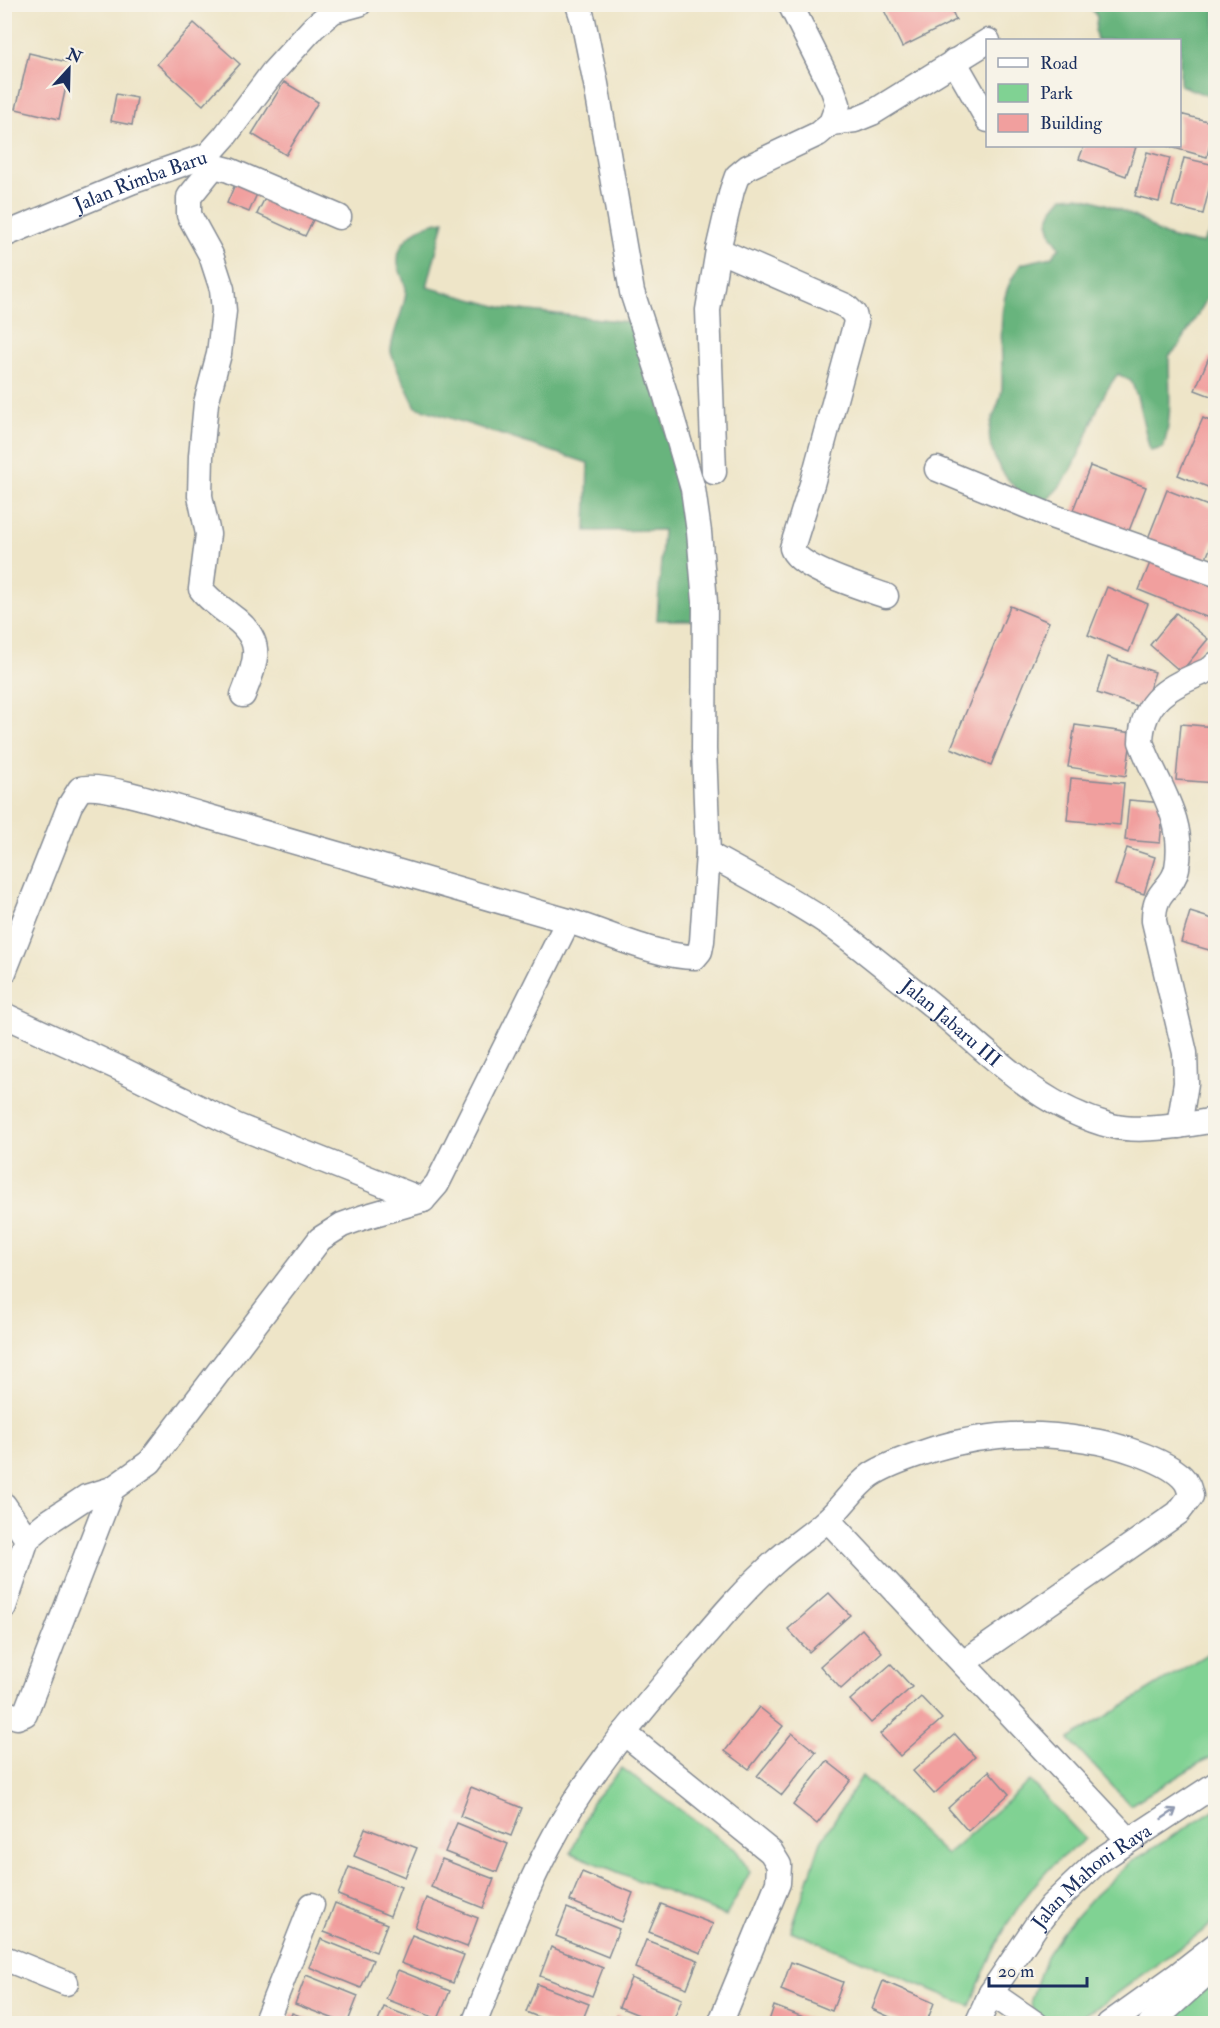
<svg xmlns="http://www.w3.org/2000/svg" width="1220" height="2028" font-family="'IM FELL Double Pica',serif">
<rect width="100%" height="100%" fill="#f7f3e8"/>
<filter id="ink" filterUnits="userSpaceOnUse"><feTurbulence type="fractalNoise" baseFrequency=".0167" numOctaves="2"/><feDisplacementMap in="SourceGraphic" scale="12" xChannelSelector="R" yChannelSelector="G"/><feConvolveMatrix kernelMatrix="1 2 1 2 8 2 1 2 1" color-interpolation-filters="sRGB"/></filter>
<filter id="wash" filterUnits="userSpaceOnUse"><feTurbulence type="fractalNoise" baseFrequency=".008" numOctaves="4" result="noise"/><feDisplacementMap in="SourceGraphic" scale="24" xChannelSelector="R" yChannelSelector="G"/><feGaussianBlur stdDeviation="1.35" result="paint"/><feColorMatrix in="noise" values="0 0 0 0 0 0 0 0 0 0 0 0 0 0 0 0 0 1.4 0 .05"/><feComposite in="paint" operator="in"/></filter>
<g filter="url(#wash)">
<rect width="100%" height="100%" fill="#eee5c8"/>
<g fill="#80d293" stroke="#4e8078" stroke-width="1.5">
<path d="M1215,1649V1756L1203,1761L1130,1805L1069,1739Z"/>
<path d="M622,1768L736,1850L750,1872L726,1916L571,1853L592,1802Z"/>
<path d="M862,1776L946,1855L1030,1781L1085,1839C1073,1849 1059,1858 1049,1869C1010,1909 990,1955 970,2006L791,1931L821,1841Z"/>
<path d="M1215,1809V1922L1101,2005L1079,2017L1061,2023H1047L1032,2009L1031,2000L1046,1956L1063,1931L1095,1895L1131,1862Z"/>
<path d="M1215,1980V2023L1155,2024Z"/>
</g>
<g fill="#68b47d" stroke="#42726e" stroke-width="1.5">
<path d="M1187,4L1200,7L1215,5V109L1211,97L1180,85V40H1097L1095,32L1097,17L1089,5Z"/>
<path d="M1078,196C1100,201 1121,209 1141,220C1147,223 1151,227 1157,231C1170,239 1187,242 1202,243L1211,231L1215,221V246L1212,263L1210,294L1179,346L1169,356C1169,388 1173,418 1163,448L1150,451L1137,396L1131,381L1118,374C1094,403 1090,438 1071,470C1063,485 1051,497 1038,508C1017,492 998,473 991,447C985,424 997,414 1001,394C1003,387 1002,378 1002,371C1002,347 999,315 1006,293C1009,282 1015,273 1021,264L1051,257L1060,247L1052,236L1048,222L1053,209L1063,197Z"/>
<path d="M444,221L427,287L504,308L627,322L645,343L689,530L694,620H657L663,530L586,531L588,463L416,407C411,397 392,360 391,352C390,337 407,305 406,289C405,281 399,272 398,263C396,238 424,223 444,221Z"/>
</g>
<g id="blocks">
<g fill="#f19f9e">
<path d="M881,4H949L956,20L902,47Z"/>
<path d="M194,23L240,64L203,105L157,64Z"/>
<path d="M29,53L71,63L59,119L16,109Z"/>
<path d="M284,82L318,102L286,155L252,134Z"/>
<path d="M116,94L137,98L132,125L111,121Z"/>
<path d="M1180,114L1215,123L1207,157L1167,146H1180Z"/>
<path d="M1084,146H1131L1136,147L1126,176L1079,159Z"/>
<path d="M1147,152L1170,158L1159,202L1135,196Z"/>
<path d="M1184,158L1215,165L1203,214L1172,206Z"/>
<path d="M239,175L261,185L249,212L227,203Z"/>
<path d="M269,190L317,212L305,236L257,214Z"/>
<path d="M1209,357L1216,359V398L1195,390Z"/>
<path d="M1203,418L1216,424L1215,490L1178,475Z"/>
<path d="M1090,466L1146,487L1127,536L1071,515Z"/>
<path d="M1167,490L1216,509V534L1202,568L1145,546Z"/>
<path d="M1152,558L1216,584V621L1139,590Z"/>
<path d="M1107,587L1148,604L1129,652L1088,635Z"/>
<path d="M1010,606L1049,622L991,765L951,748Z"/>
<path d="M1176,613L1208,639L1181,672L1150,645Z"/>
<path d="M1108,657L1155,672L1143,708L1097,693Z"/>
<path d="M1181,724L1216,727V783L1176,780Z"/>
<path d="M1075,725L1132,733L1126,776L1068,767Z"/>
<path d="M1071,778L1124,783L1120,825L1067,820Z"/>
<path d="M1129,800L1164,803L1160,843L1125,840Z"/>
<path d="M1127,848L1155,857L1144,894L1115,885Z"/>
<path d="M1190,912L1216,920V952L1181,942Z"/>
<path d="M829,1593L850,1615L809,1652L788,1629Z"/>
<path d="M862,1629L882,1652L841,1689L820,1666Z"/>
<path d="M891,1664L912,1687L871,1723L850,1700Z"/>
<path d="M921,1697L942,1719L900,1756L880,1734Z"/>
<path d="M759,1707L783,1726L749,1769L725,1751Z"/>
<path d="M792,1733L816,1752L782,1795L757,1776Z"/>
<path d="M955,1734L975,1757L934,1794L913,1771Z"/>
<path d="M827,1761L851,1780L817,1824L793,1805Z"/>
<path d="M989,1771L1009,1794L968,1831L948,1808Z"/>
<path d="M471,1787L522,1808L511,1836L460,1816Z"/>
<path d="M457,1823L508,1844L497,1872L445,1852Z"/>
<path d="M365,1828L417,1848L405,1877L354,1856Z"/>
<path d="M442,1859L494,1879L483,1908L431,1887Z"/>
<path d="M349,1867L401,1887L390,1916L338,1895Z"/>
<path d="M582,1872L633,1893L622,1922L570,1901Z"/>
<path d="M426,1898L478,1918L467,1947L415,1927Z"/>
<path d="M335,1903L387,1924L376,1952L324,1932Z"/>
<path d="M661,1904L713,1924L701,1953L649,1932Z"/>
<path d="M567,1908L619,1929L608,1957L556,1936Z"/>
<path d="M412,1935L464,1955L453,1983L401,1963Z"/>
<path d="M321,1939L373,1960L361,1988L309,1967Z"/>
<path d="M646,1940L698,1960L687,1988L635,1968Z"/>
<path d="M551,1947L603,1968L592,1996L540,1976Z"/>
<path d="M791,1962L843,1982L832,2011L781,1990Z"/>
<path d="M398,1970L450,1991L438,2019L386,1999Z"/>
<path d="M306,1975L358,1996L347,2024L295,2004Z"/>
<path d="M631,1978L682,1999L672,2024H661L619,2007Z"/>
<path d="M883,1981L934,2003L926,2024H905L872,2009Z"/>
<path d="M537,1984L589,2004L581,2024H555L526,2012Z"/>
<path d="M774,2006L819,2023V2024H768Z"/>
<path d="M384,2007L426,2023V2024H377Z"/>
<path d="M292,2013L318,2023V2024H288Z"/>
<path d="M616,2015L638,2023V2024H613Z"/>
</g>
</g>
</g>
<g filter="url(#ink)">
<use href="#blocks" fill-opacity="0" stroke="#848a93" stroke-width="1.5"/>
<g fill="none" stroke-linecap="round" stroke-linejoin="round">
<g stroke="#848a93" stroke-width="27">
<g id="street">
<path d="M954,61L988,120"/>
<path d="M831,123L855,120L872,113L988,41"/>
<path d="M208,155L214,166L189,197V215L211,255L222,289L224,311L219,354L206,403L201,456L200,496L208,534L201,589C209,600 219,606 229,614C266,640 257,659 243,695"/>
<path d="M214,166L229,170L339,217"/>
<path id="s1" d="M4,235L131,182L208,155L225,136L273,72L314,27L333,11L359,4"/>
<path d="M718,250L846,306L854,314L856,322L812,484L792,548C798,569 865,588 886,596"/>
<path d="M937,469L1054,517L1216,574"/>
<path d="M714,472L708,310L718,250L732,190L737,176L748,167L818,134L831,123L838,104L833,90L790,4"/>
<path id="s2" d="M708,854C748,876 788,897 826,922C859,945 890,972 922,997C984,1046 1032,1105 1112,1126C1140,1133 1186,1125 1216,1120"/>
<path d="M4,972L70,805L80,789C102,782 174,807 199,814C321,849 443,884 565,920C603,931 657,957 695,957L700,951L702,941L708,854L704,749L705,602L699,532L693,489L664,390L632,292L596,84L583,20L578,4"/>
<path d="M4,1015L123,1070L237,1126L423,1200"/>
<path d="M1179,1126L1186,1083L1185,1053L1154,921C1153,889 1173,890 1177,868C1186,818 1157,786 1141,742C1142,696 1174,685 1211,669L1216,664"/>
<path d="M4,1505L27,1539"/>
<path d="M828,1520L1129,1840"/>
<path d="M4,1607L27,1539L45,1524L86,1497L112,1489L150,1462L320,1239L342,1225L364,1217L423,1200L437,1184L568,921"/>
<path d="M4,1712L17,1717L25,1714L112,1489"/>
<path d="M624,1733L771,1852L779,1865L778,1883L720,2024"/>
<path d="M4,1958L66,1983"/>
<path d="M991,1993L1036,2024"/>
<path d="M265,2024L312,1905"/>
<path d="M474,2024C498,1964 519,1903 549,1846C584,1778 634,1720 683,1662C712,1628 741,1592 775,1562C791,1547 811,1535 827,1520C842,1507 854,1487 871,1475C883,1467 899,1461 913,1456C973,1434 1024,1430 1087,1440C1112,1443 1164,1459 1182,1477C1188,1483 1189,1488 1191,1496L1178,1513L963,1663"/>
<path id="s3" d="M977,2024L991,1993L1038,1923L1051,1906L1097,1862L1216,1784"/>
<path d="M1109,2024L1179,1974L1216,1945"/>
<path d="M1150,2024L1216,1965"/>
</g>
</g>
<use href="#street" stroke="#fff" stroke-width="24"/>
</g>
<defs><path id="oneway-shaft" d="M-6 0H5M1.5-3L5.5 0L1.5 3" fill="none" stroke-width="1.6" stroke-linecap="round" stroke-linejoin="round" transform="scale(1.5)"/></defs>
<use stroke="#8d97ae" href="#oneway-shaft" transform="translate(1169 1814) rotate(-33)"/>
</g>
<g text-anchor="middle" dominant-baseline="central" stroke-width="4.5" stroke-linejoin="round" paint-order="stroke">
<g font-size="20" fill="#1b2f5e" stroke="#f7f3e8">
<text stroke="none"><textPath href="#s1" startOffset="147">Jalan Rimba Baru</textPath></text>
<text stroke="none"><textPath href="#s2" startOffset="297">Jalan Jabaru III</textPath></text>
<text stroke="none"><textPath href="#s3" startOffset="190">Jalan Mahoni Raya</textPath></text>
</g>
</g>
<rect width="1220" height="2028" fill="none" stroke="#f7f3e8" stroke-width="24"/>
<rect x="986" y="39" width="195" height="108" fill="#f7f3e8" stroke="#9fa5b1" stroke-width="1.5"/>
<rect x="998" y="58" width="30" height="9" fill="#ffffff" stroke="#9fa5b1" stroke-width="1.5"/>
<text x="1040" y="69" font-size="18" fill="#1b2f5e">Road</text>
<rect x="998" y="84" width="30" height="18" fill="#80d293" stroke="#9fa5b1" stroke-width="1.5"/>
<text x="1040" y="99" font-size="18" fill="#1b2f5e">Park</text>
<rect x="998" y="114" width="30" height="18" fill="#f19f9e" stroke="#9fa5b1" stroke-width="1.5"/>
<text x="1040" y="129" font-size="18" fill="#1b2f5e">Building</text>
<g transform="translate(69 69) rotate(22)" stroke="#f7f3e8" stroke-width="4.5" paint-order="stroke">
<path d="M0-4.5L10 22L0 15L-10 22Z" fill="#1b2f5e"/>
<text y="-9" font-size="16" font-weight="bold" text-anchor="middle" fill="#1b2f5e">N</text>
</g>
<path d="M989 1977v9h98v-9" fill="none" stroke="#1b2f5e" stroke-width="3"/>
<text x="998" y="1977" font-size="18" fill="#1b2f5e" stroke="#f7f3e8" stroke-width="4.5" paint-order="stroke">20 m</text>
</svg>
